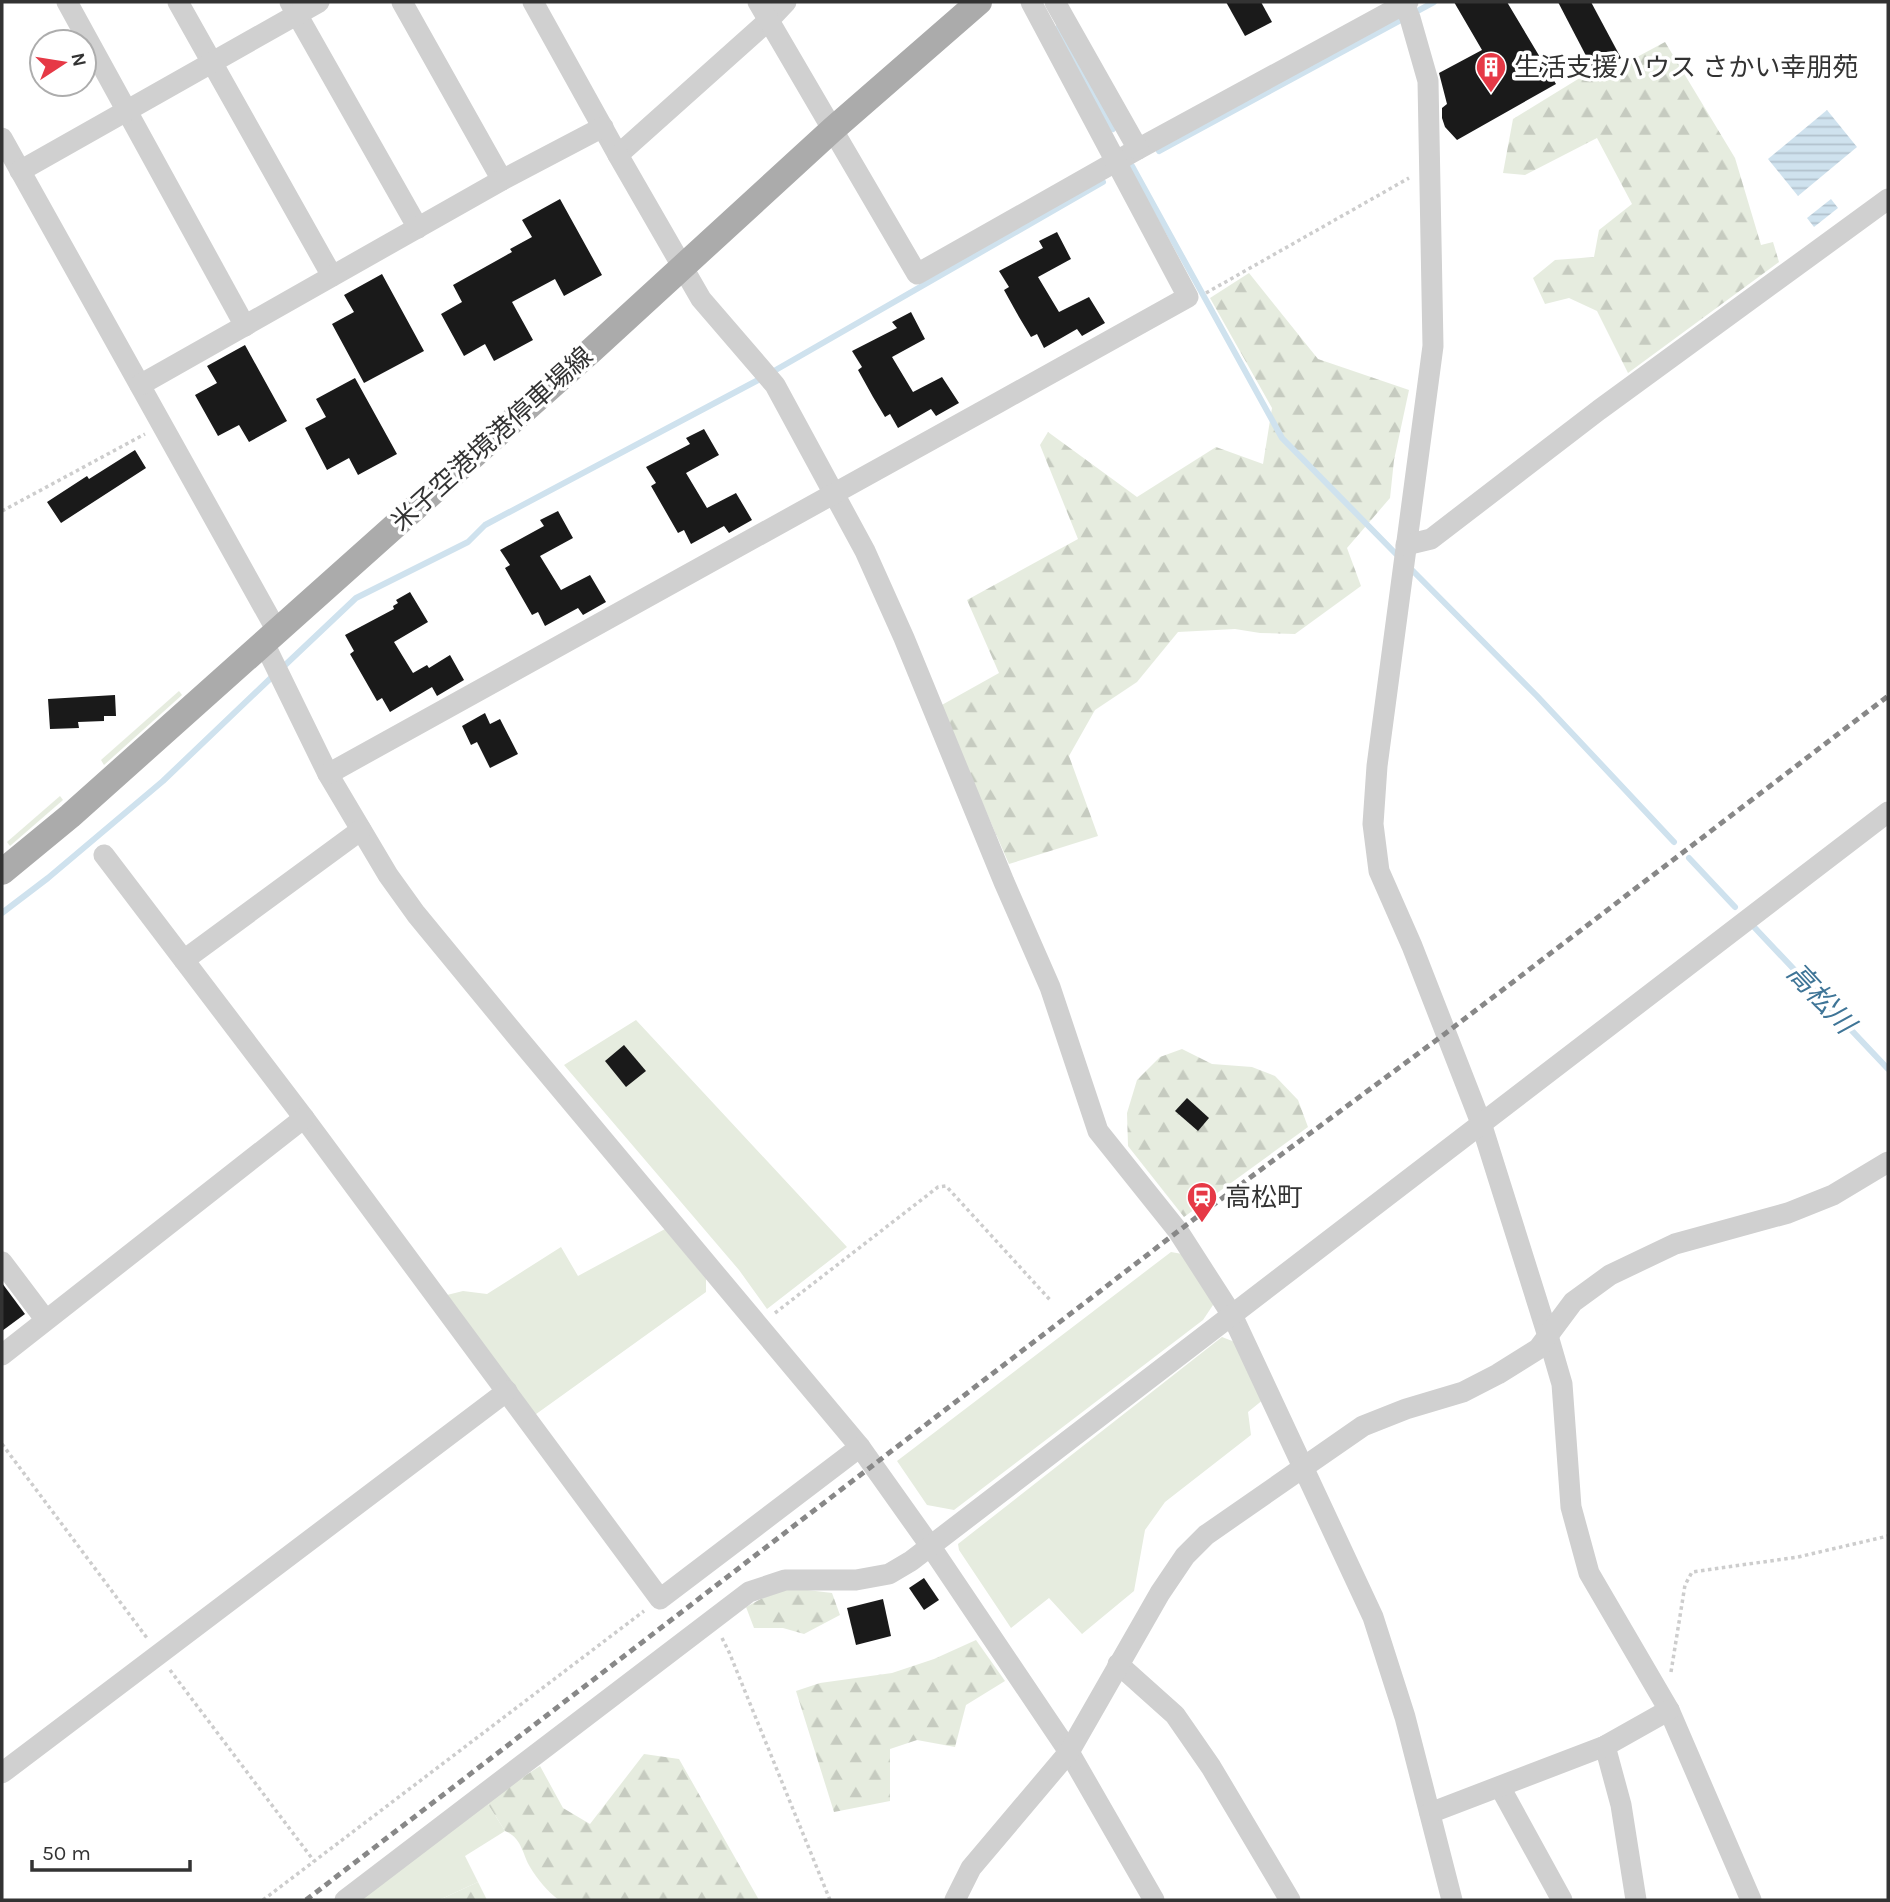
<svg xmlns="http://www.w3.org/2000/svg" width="1890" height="1902" font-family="Karla,'Noto Sans JP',sans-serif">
<defs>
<pattern id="forest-firs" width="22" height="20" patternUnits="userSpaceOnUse" patternTransform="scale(1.75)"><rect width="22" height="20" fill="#e6ecdf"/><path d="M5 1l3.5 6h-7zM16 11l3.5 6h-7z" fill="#c6cbc0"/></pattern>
<pattern id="water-rules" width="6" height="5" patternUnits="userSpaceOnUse" patternTransform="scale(1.75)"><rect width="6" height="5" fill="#cfe2ee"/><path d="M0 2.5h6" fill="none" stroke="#b2c2cd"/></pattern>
</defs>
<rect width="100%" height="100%" fill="#fff"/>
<g fill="#e6ecdf">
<path d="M179,691L182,695L104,765L101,760Z"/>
<path d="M60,796L63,800L10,846L7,842Z"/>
<path d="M636,1020L847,1247L767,1309L739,1270L564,1065Z"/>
<path d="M665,1229L706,1279V1292L532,1417L443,1296L463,1291L487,1294L561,1247L578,1276Z"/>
<path d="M1171,1252L1188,1255L1215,1302L1203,1320L954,1510L927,1505L897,1461Z"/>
<path d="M1222,1337L1240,1344L1264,1399L1248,1412L1251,1435L1165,1502L1145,1530L1134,1591L1082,1634L1049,1598L1011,1628L959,1550L958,1544Z"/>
<path d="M486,1801L505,1831L465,1856L478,1882L439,1900H357Z"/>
</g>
<g fill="url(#forest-firs)">
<path d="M1665,42L1735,158L1761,245L1773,242L1779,262L1628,373L1597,311L1569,298L1545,304L1533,278L1555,260L1594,257L1599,230L1632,204L1597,138L1525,175L1503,173L1513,119L1583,76L1605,78L1624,64Z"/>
<path d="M1249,273L1318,359L1409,390L1394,460L1390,498L1347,548L1361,586L1295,634L1260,633L1235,629L1178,632L1137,682L1095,710L1069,756L1098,836L1009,864L940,706L999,673L967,600L1078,539L1040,445L1048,432L1137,497L1216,447L1263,464L1272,408L1210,298Z"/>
<path d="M1182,1049L1212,1064L1252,1067L1275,1076L1298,1100L1308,1127L1184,1217L1128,1146L1127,1113L1137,1080L1160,1057Z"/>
<path d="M783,1587L832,1593L840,1615L804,1634L783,1628H754L746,1607Z"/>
<path d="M976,1640L1005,1681L966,1705L955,1747L917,1740L890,1749V1801L834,1812L796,1691L820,1683L892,1673L934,1659Z"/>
<path d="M644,1754L679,1759L759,1900H559C548,1892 537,1879 530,1867C522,1853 522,1838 505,1831L486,1801L540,1766L563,1808L590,1824Z"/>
<path d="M478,1882L487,1900H439Z"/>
</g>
<g fill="url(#water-rules)">
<path d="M1827,110L1857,147L1798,196L1768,159Z"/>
<path d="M1831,199L1838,208L1814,227L1807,218Z"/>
</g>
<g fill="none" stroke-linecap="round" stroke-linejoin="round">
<g stroke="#cfe2ee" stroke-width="6">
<path d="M1058,28L1113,129"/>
<path d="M1159,151L1434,2"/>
<path d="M1132,166L1282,438L1399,557"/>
<path d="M1409,567L1537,696L1674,842"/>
<path d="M282,668L356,598L468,542L485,525L760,379L1103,182"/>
<path d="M1689,858L1735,907"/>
<path d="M2,913L48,878L163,781L274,675"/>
<path d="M1754,927L1888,1069"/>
</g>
</g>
<g fill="#1a1a1a">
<path d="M1226,2H1261L1272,22L1245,36Z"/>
<path d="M1454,2H1507L1556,84L1457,140L1445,127L1442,118V108L1447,104L1439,73L1482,50Z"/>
<path d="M1558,2H1591L1621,58L1595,73Z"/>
<path d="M560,199L602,275L564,296L555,279L512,302L533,340L494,361L485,344L464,356L441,314L462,302L453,285L512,252L510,249L532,237L522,220Z"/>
<path d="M1057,232L1071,259L1038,277L1059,312L1089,297L1105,323L1082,336L1077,329L1044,348L1037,334L1031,337L1019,317L1004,290L1009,287L999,271L1043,248L1039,241Z"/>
<path d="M382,274L424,351L364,383L332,324L354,312L344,295Z"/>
<path d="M911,312L925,339L892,357L913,392L942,377L959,403L936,416L931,409L898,428L890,414L885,417L873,397L858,370L862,367L852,351L897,328L892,322Z"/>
<path d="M245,345L287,421L249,442L239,425L218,436L195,395L217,383L207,366Z"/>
<path d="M355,378L397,454L358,475L349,458L327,470L305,428L326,417L316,399Z"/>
<path d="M704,429L719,455L686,473L707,508L736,493L752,520L729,533L724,526L691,544L684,530L678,533L651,486L656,483L646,467L690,444L686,438Z"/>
<path d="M135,450L146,468L61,523L47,502L87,476L89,479Z"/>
<path d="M558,511L573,538L540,556L561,590L590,575L606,602L583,615L578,608L545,626L538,612L532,615L505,568L510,565L500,550L544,526L540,520Z"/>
<path d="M410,592L428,622L394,642L413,673L427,665L429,668L450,655L464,680L437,696L432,687L390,712L382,698L377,701L350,654L354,651L345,635L394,609L393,606L398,603L396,600Z"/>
<path d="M115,695L116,716H104V721L78,722L79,728L50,729L48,699Z"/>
<path d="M485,713L490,724L500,719L518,754L490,768L477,742L471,745L462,726Z"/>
<path d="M624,1045L646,1071L626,1087L605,1061Z"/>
<path d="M1187,1098L1209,1118L1198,1131L1175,1111Z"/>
<path d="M2,1283L25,1314L2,1331Z"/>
<path d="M924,1578L939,1600L924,1610L909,1588Z"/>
<path d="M883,1599L891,1636L856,1645L847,1608Z"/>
</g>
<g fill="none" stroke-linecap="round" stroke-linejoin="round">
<g stroke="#cdcdcd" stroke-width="3.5" stroke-dasharray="3.5 3.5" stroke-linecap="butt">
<path d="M1206,293L1409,178"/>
<path d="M2,511L145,434"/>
<path d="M775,1313L938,1187L946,1186L1051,1301"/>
<path d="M2,1444L147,1638"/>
<path d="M722,1638L729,1652L830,1900"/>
<path d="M170,1670L314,1861"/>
<path d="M1671,1672L1685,1585L1692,1572L1798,1557L1888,1536"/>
<path d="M263,1900L644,1611"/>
</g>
<g stroke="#d0d0d0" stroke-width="21">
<path d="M67,2L245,326"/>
<path d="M178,2L332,276"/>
<path d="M290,2L418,228"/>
<path d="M402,2L502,180"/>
<path d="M533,2L618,155L769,20L786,2"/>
<path d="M758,2L917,274L1138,149L1408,2"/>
<path d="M1055,2L1138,149"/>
<path d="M1403,2L1410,18L1428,81L1433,346L1377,766L1373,824L1379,871L1412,946L1481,1123L1548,1336L1562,1384L1571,1507L1589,1573L1669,1710L1751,1900"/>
<path d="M2,138L277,631"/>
<path d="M618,155L701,299L775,385L865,551L904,638L1004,882L1050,987L1098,1131L1178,1231L1232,1315L1373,1617L1405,1717L1452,1900"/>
<path d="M20,171L319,2"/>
<path d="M140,385L502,180L603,127"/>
<path d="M1406,545L1431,539L1599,410L1888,199"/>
<path d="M264,643L328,774L388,875L416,914L518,1038L860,1447L931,1547L1069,1752L1154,1900"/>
<path d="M328,774C614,613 902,457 1188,297L1031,2"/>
<path d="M104,855L304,1118L660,1599L860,1447"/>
<path d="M184,960L361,830"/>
<path d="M2,1262L45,1319"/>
<path d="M2,1355L304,1118"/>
<path d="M1118,1664L1175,1715L1211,1767L1290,1900"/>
<path d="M1605,1746L1621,1805L1636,1900"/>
<path d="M2,1773L507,1391"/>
<path d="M1500,1787L1562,1900"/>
<path d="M1430,1813L1605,1746L1669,1710"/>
<path d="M345,1900L749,1592L785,1580H856L889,1574L911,1561L1888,812"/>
<path d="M955,1900L971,1868L1069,1752L1160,1593L1185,1556L1206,1535L1363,1426L1406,1409L1463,1392L1498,1374L1538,1349L1573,1302L1610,1275L1675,1244L1788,1213L1833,1195L1888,1162"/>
</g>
<path stroke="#ababab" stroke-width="26" d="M2,872L70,816L593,349L832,130L979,2"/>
<path stroke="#888" stroke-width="5" stroke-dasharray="7 5" stroke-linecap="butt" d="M306,1900L1198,1216L1446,1033L1888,696"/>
</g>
<defs>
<g id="building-pin" transform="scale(1.575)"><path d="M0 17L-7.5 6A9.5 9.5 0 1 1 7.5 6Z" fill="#e63946" stroke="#fff"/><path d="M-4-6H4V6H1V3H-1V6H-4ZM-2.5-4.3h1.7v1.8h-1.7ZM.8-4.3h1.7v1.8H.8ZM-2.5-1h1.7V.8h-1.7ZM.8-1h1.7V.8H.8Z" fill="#fff"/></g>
<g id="station-pin" transform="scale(1.575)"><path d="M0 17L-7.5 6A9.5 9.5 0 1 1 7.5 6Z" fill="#e63946" stroke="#fff"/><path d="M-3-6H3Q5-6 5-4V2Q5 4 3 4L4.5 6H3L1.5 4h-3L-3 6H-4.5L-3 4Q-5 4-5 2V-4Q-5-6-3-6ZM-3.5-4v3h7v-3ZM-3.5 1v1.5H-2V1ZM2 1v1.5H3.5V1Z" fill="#fff"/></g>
</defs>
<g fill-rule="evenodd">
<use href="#building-pin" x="1491" y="67"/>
<use href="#station-pin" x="1202" y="1197"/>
</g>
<g text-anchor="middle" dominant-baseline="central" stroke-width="7" stroke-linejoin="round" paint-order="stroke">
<g font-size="26" fill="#333" stroke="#fff" text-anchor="start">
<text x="1514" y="67">生活支援ハウス さかい幸朋苑</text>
<text x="1225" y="1197">高松町</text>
</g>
<g font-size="26" fill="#333" stroke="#fff">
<text transform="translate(492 439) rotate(-42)">米子空港境港停車場線</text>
</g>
<g font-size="28" font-style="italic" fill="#3f7597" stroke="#fff">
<text transform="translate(1821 998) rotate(47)">高松川</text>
</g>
</g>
<rect width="1890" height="1902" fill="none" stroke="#333333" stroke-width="7"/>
<g transform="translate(63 63) rotate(78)"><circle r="33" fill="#ffffff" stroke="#adadad" stroke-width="2"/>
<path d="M0-5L12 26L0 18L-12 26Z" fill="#e63946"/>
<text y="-10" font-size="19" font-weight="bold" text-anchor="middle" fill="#333333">N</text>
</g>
<path d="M32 1860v10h158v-10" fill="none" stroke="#333333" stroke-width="3.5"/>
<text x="42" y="1860" font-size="21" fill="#333333" stroke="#ffffff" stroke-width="5" paint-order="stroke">50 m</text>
</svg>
